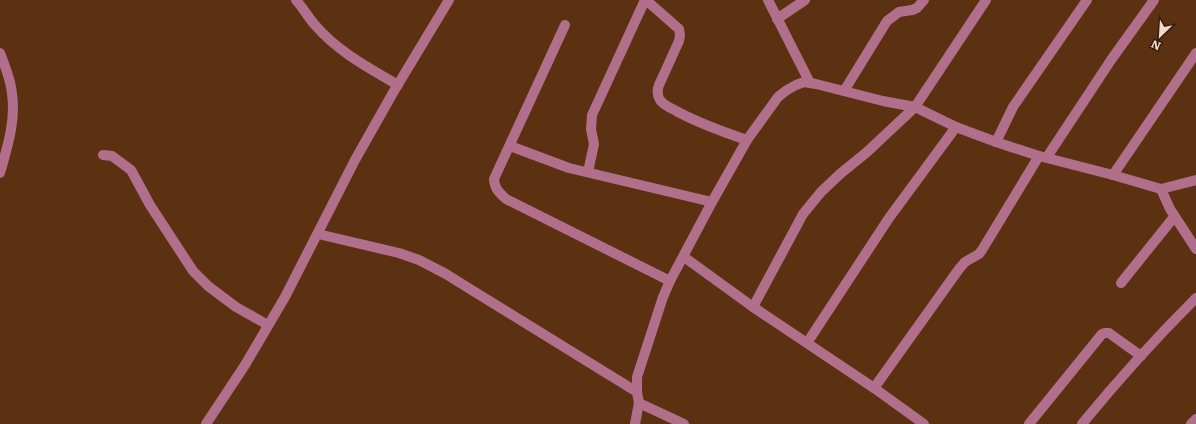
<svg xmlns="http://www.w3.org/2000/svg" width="1196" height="424" font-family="Literata,serif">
<rect width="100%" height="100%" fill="#5c3111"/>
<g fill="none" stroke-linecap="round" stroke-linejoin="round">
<g stroke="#b26f8b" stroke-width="10">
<path d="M296,0C303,8 308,17 315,25C337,51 369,68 398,85"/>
<path d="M646,0L679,29L680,35L679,41L659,85C657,90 657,95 660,100C664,106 672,108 678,112C701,124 723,132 747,140"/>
<path d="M768,0L810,83"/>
<path d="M777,19L805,0"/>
<path d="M565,25L494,179C495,190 499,192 506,199L670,281"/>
<path d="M0,53C5,66 11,80 12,94C16,121 7,148 0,173"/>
<path d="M844,91L887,21L899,12L912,10L917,8L924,0"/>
<path d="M996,142L1013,107L1087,0"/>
<path d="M510,146L569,168L712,202"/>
<path d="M103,155L112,156L131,170L150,205L193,271L208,286L236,307L268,325"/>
<path d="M1047,157L1111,60L1154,0"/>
<path d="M588,172L594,144L591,129L592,115L645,0"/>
<path d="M1113,175L1196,53"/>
<path d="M1161,189L1170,209L1196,249"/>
<path d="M318,234L399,253L419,260L446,274L470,289L637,392"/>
<path d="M684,257L753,307L874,388L924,424"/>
<path d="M1121,283L1174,217"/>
<path d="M753,307L803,214L821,192L840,174L867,152L915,107L986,0"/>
<path d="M807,343L889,218L956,127"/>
<path d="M874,388L959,269L965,262L979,254L982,250L1039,156"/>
<path d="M639,403L684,424"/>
<path d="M206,424L245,365L285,297L355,160L394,91L449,0"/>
<path d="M635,424L639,403L637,392V377L663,297L670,281L712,202L747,140L778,97L787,90L796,85L804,82L816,84L883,101L915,107L956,127L996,142L1039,156L1113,175L1161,189L1196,180"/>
<path d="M1029,424L1102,334L1105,333H1109L1141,356"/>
<path d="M1082,424C1118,380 1156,338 1196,298"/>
<path d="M1191,424L1196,419"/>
</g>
</g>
<g transform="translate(1160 36) rotate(205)" stroke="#331f12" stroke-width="3" paint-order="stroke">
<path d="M0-3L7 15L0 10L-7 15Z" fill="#f5d9c8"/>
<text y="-6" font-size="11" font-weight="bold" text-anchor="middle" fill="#f5d9c8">N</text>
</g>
</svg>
